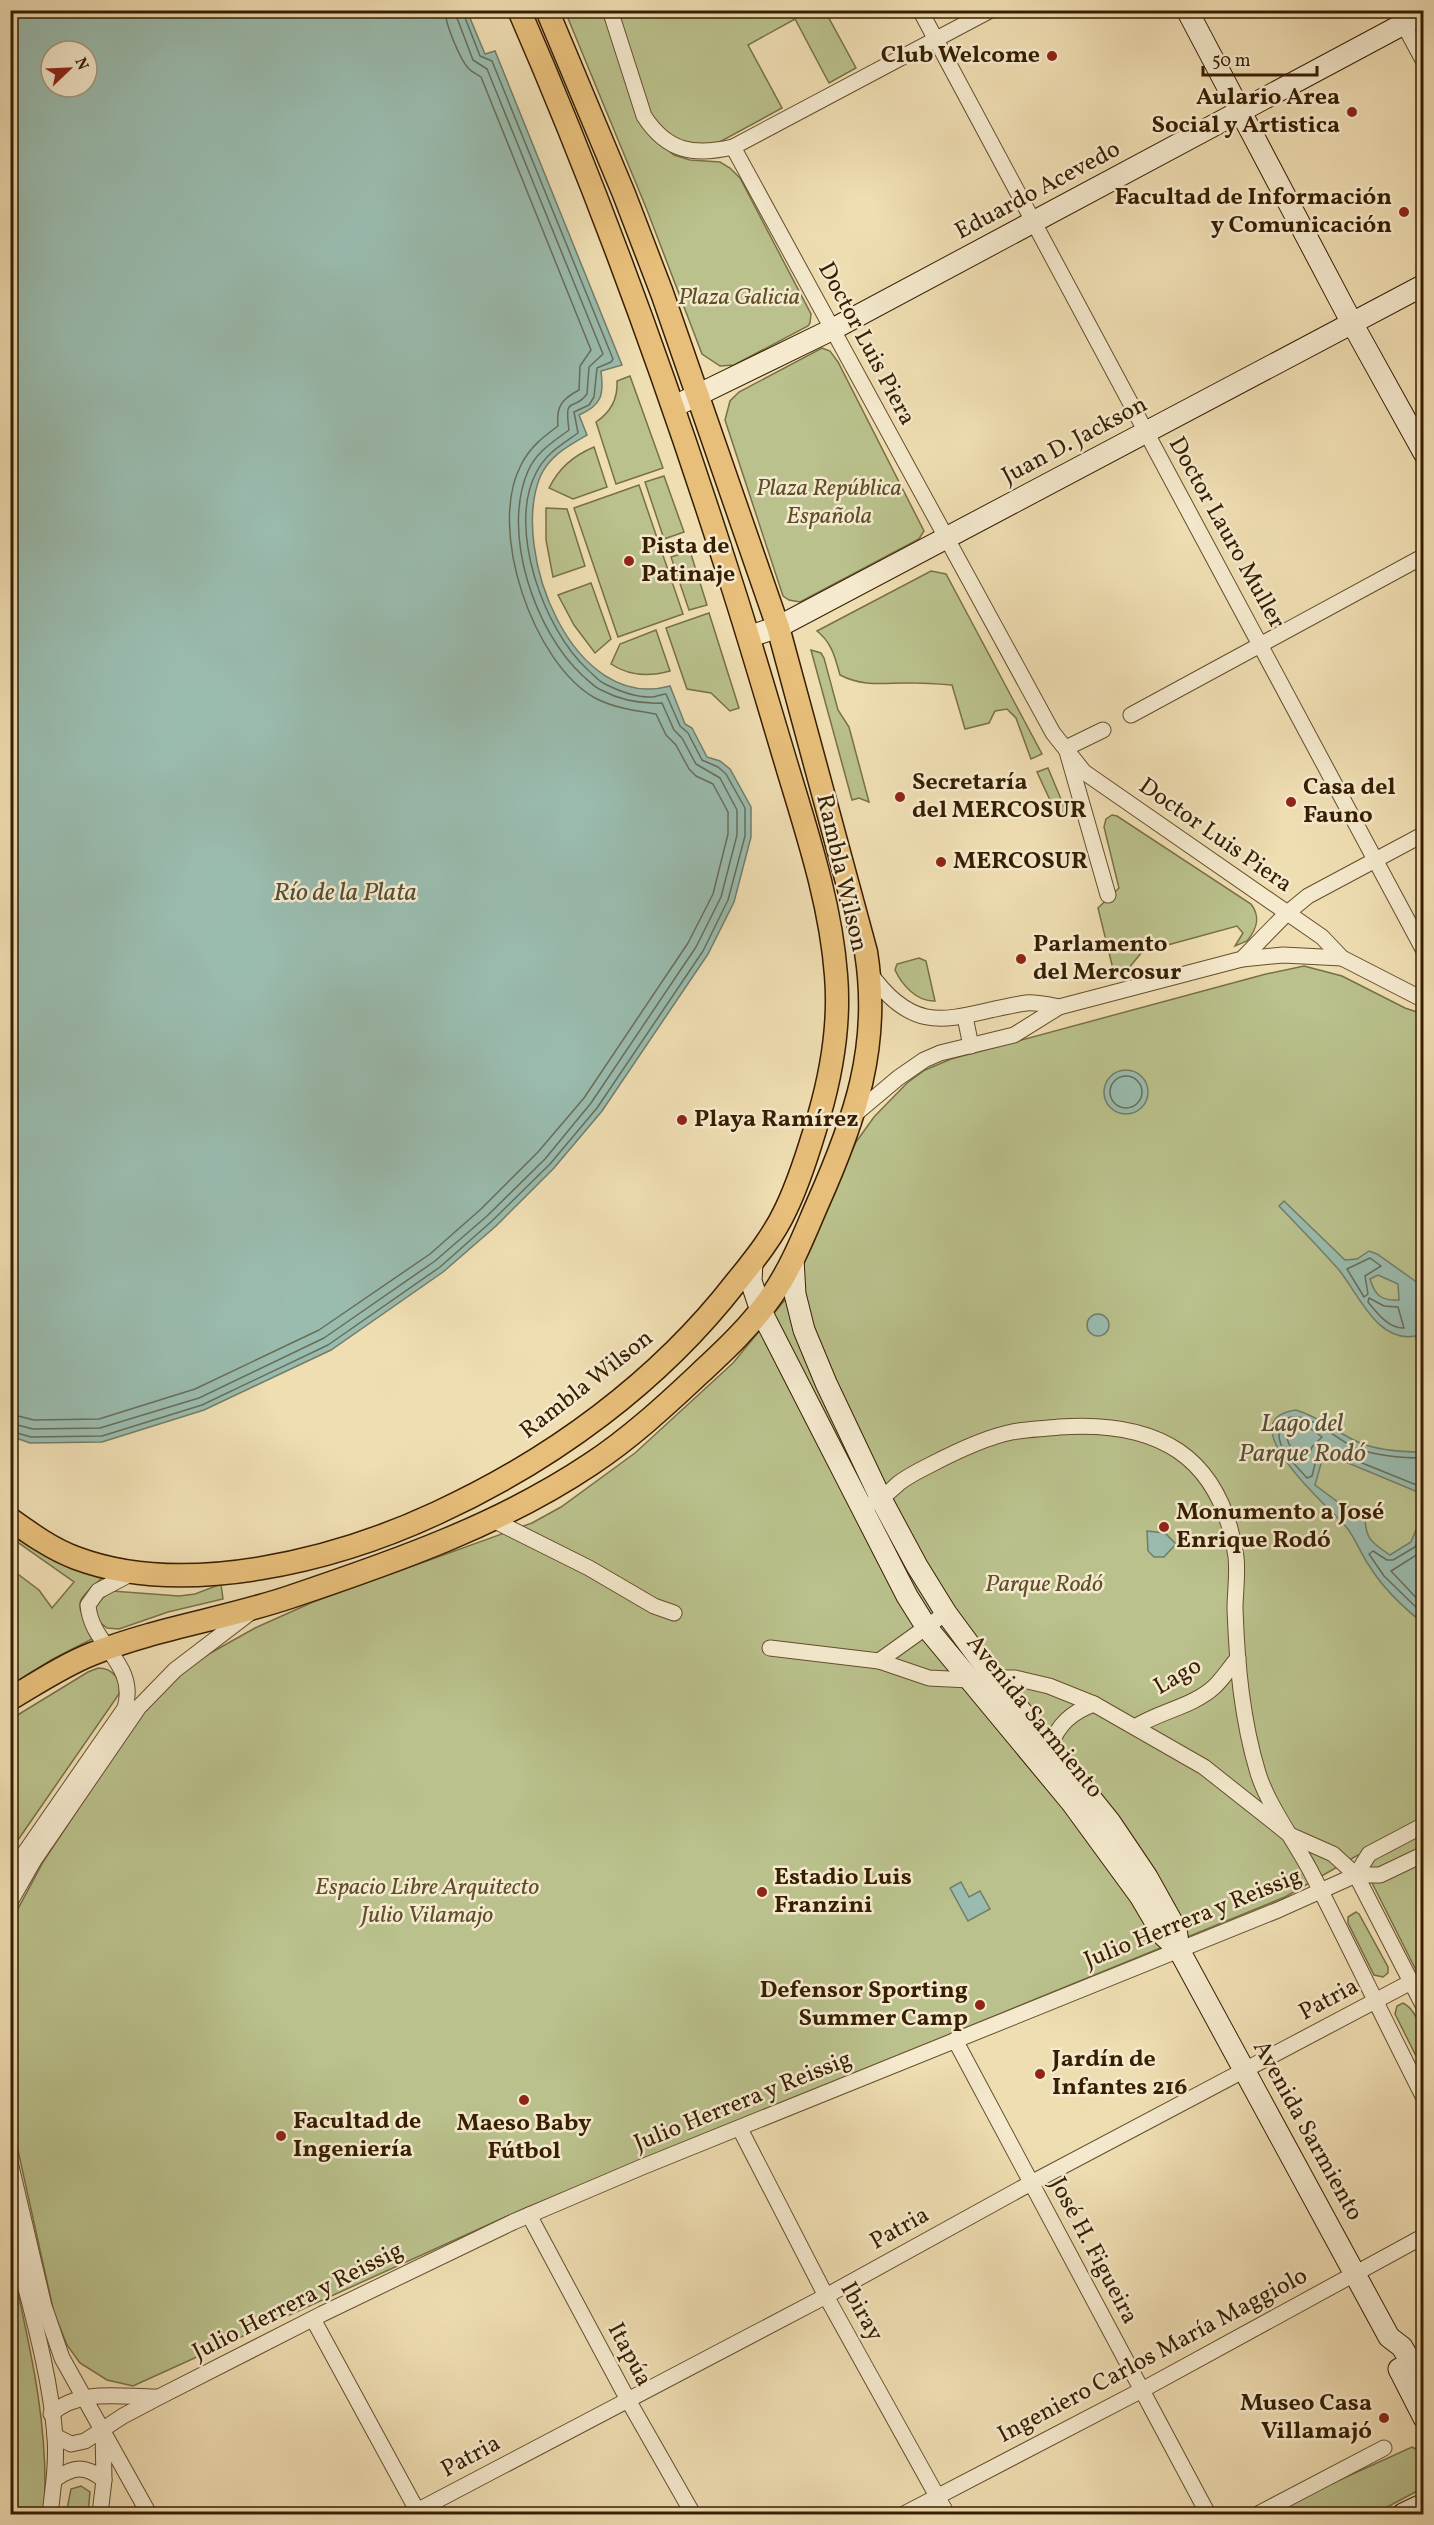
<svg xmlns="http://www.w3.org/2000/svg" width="1434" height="2525" font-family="Vollkorn,serif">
<rect width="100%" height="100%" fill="#f0deb3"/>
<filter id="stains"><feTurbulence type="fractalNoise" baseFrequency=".00333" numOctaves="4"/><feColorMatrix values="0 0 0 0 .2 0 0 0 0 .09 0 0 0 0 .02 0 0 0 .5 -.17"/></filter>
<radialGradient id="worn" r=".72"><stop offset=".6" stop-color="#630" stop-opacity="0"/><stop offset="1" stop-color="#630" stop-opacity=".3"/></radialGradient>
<g fill="#bac18c" stroke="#787046" stroke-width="1.5">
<path d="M565,11H603L651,137L674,155L690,160L720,162L730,168L740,178L811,314L810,323L808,326L734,365L720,366L702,354L647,210Z"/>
<path d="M617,11H825L856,68L829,83L795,19L748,45L782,108L714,145L697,147L665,134L650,113Z"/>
<path d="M822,348L830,351L838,362L924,531L919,539L800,602L789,600L783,596L725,420L730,401L739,392Z"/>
<path d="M630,376L663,468L616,484L596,422C611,412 618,399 617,381Z"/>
<path d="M594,447L607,487L573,499L549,488C559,468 573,456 594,447Z"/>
<path d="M664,476L684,532L664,539L645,482Z"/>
<path d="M639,485L683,614L618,637L574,508Z"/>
<path d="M546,508L567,509L585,566L553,577L546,540Z"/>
<path d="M690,551L707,605L689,610L671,557Z"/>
<path d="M931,571L946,574L1042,754L1031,759L1016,718L1007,709L995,711L989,723L965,729L952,685C939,684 926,683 914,683C887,682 865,688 840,675C835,657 832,643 817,631Z"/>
<path d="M591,583L611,639L595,653L574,625L558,595Z"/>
<path d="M709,613L739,708L730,711L711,693L687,689L666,628Z"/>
<path d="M656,630L670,671C649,677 629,676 611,664L620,644Z"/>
<path d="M811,650L821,653L824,658L838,710L849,727L869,802L859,798L852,800Z"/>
<path d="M1048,768L1068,816L1056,813L1037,772Z"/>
<path d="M1112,815L1117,816L1251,904C1261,917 1257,929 1247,941L1235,946L1243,933L1237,926L1142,952L1123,975L1115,977L1098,908L1119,888L1104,827L1106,819Z"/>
<path d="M919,958L926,961L935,1001C917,1002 902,985 895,970L897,964Z"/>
<path d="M1304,966L1342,976L1405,1008L1423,1014V1984L1358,1855L1285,1897L523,2209L133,2386L107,2380L80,2363L67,2345L54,2313L11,2119V1922L43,1862L146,1707L172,1679L198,1660L255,1628L313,1602L532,1523L561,1507L635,1453L733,1363L784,1301L856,1142L874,1117L907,1083L925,1070L951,1059L1266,974Z"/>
<path d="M16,1538L73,1568L102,1578C68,1607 80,1603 92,1639L53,1659L11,1685V1569L39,1590L52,1608L74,1582L16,1541Z"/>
<path d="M221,1584L223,1599L168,1612L119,1629L107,1628L97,1620L95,1604L112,1591L179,1596L195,1594Z"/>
<path d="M98,1668C113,1668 122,1680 119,1694L11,1850V1719L88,1672Z"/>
<path d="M1356,1912L1359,1914L1388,1967V1973L1383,1977L1374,1975L1348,1923V1917Z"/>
<path d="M1403,2003C1422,2013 1424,2045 1423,2064L1418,2060L1395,2014L1397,2006Z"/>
<path d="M10,2257C29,2343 50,2426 44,2514H11Z"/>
<path d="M1412,2447L1423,2453V2488L1374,2514H1269L1335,2482Z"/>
<path d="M81,2486L90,2492L88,2514H66L71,2489Z"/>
</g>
<g fill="#9abcaf" stroke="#727d69" stroke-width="1.5" fill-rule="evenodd">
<path d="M11,10L467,11L485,54L495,51L622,365L601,371C604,395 602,405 579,415L587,435C568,446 549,456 540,477C510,552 573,713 670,686L685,724L692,728L707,757L720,761L730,769L751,807V837L734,902L708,954L602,1111L554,1168L496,1226L443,1272L331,1350L204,1410L102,1442L30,1443L10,1436V1333L13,1331L10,1326ZM51,51H87V87H51Z"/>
<circle cx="1126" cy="1092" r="22"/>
<path d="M1284,1201L1345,1260L1357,1259L1369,1251L1377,1254L1418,1283L1423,1289V1332L1420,1334L1423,1342V1351L1415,1336C1377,1343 1358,1293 1339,1270C1320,1248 1299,1227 1279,1206ZM1378,1275L1398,1284L1399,1300C1382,1301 1375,1296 1370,1279Z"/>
<circle cx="1098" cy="1325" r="11"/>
<path d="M1296,1410C1322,1418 1335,1432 1358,1442C1378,1451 1403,1452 1423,1452V1511L1418,1492L1324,1453L1315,1485L1338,1502L1365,1516C1365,1539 1372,1543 1390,1555L1411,1542L1423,1513V1623C1404,1608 1383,1588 1370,1567C1361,1555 1356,1539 1347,1528C1332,1509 1225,1420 1296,1410Z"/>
<path d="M1147,1531L1165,1533L1176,1544L1164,1557H1154L1148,1551Z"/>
<path d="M961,1882L969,1897L980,1891L990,1909L968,1921L950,1888Z"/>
</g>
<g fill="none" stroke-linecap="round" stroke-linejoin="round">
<g stroke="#686d58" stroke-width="1.5">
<circle cx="1126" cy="1092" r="16"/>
<path d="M1370,1258L1381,1266L1365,1276L1368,1294L1364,1297L1347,1269Z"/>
<path d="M1369,1298L1384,1306L1398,1307L1404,1328C1389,1329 1377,1313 1368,1302Z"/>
<path d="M10,1414L34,1420L99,1419L195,1389L319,1330L430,1254L481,1209L538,1152L584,1098L688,943L713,894L728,834V812L713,784L696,776L689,769L676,745L666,735L656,714C636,711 614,708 595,698C533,663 487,529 521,465C530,447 543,437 558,426C556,406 562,399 579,390L580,366L591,350L481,77C477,74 472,72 469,69C460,60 445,23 445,10"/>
<path d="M10,1423L33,1429L100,1428L199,1398L324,1338L435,1261L487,1216L545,1159L591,1103L696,947L721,897L737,835V810L720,778L696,764L682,738L674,730L662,703C641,704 620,700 601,690C594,687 589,681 583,676C535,632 501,533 528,471C537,451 553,442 569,430C564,393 573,413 587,394L589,367L603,354L487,69L473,60L454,10"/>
<path d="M1294,1424L1311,1429L1322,1437L1312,1447L1306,1461C1295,1456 1284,1442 1287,1429Z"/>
<path d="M10,1431L31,1437L102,1436L202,1405L328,1345L440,1267L492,1221L550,1164L597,1108L703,951L728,900L745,836V808L726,774L718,767L702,760L688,733L680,726L666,694C662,694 658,696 653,697C638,698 619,691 605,684C598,681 593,674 588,670C544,630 507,528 536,473C546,453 561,445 578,433L574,412L589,405L594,397L597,368L611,362L613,359L492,61L480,56L462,10"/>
<path d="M1424,1458C1402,1458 1379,1456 1358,1449C1337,1442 1306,1406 1284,1420C1268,1442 1294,1463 1307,1478L1312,1476L1318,1452L1325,1448L1419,1486L1424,1490"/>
<path d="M1424,1528L1415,1547L1393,1560H1387L1373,1551L1369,1554L1384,1576L1424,1615"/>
<path d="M1424,1547L1418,1554L1391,1571L1424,1606"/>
</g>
<g stroke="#654e2d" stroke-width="17">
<g id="street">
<path d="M610,10L644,116C667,152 694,156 733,147L991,10"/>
<path d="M920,10L1424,951"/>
<path d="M1396,10L1424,62"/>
<path d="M733,147L1053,733L1084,772L1322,937L1342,958L1424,1000"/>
<path d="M1131,715L1424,556"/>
<path d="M1103,730L1066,748L1108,895"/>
<path d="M1242,959L1283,955L1342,958"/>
<path d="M869,972C920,1044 957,1013 1026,1003C1036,1002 1049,1005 1059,1007"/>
<path d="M965,1017L971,1046"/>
<path d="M854,1115L898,1078L924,1060L940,1053L1014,1035L1059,1007L1242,959L1286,914L1308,896L1424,834"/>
<path d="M874,1502C884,1498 891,1490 899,1483C908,1476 920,1470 930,1465C953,1453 987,1437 1012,1432C1027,1429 1043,1429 1059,1427C1157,1420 1221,1455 1236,1557C1238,1574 1235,1592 1235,1609C1237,1665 1242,1720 1258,1773C1268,1805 1294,1840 1310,1870C1349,1945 1385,2022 1424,2098"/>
<path d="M493,1520L589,1568L654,1606L674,1613"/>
<path d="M770,1648L879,1661L929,1678L969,1680"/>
<path d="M879,1661L946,1613"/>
<path d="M995,1678H1015L1049,1686L1094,1704L1204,1767L1290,1835L1333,1854L1356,1875L1424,2007"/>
<path d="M1135,1727C1160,1711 1192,1707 1214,1687C1223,1679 1230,1667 1238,1658"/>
<path d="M1050,1747C1058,1724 1072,1712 1094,1704"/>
<path d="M10,1874L125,1708C138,1663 91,1646 88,1605L98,1591L134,1572"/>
<path d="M1356,1875L1369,1854L1424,1825"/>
<path d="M10,1902L34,1860L139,1707L175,1670L251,1612"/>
<path d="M955,2040L1208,2514"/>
<path d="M740,2129L826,2296L947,2514"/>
<path d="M10,2162L44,2306L62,2358L149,2514"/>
<path d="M529,2215L628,2400L693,2514"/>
<path d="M10,2225C26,2293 50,2368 55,2437C57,2462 53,2489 50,2514"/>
<path d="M313,2319L419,2514"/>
<path d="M51,2414C80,2388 120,2397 156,2397"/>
<path d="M55,2436L71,2444L85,2441L123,2416L159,2397L322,2314L513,2222L642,2167L1278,1910L1356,1875H1380L1424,1854"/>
<path d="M55,2479C74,2466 85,2465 104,2480"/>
<path d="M100,2514L104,2480L103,2431"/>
<path d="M411,2514L826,2296L1031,2183L1411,1982"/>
<path d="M904,2514L1142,2390L1424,2236"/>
<path d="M1258,2514L1384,2448"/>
</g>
</g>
<g stroke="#371e00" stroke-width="23">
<g id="secondary">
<path d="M1187,10L1352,323L1424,453"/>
<path d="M673,407L833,329L1424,13"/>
<path d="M748,637L778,627L1424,285"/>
<path d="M793,1259L795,1294L804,1330L826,1383L881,1499L917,1566L946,1613L991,1674L1110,1822L1147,1877L1176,1929L1179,1950"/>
<path d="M752,1262L751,1281L761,1311L907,1596L927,1628L1072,1803L1140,1896L1163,1935L1179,1950L1389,2337L1402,2347L1424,2385"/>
<path d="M1399,2369L1424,2418"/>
<path d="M1403,2514L1424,2504"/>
</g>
</g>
<g stroke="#371e00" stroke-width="25">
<g id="primary">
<path d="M10,1519C31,1534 52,1549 76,1558C185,1599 336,1560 437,1513C552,1460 659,1382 737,1281C755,1259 774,1235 786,1209C800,1180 810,1147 819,1116C832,1071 840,1022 836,975C831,907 809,839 789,773C770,710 752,647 732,585C670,390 601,198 519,10"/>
<path d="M10,1699C37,1683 64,1665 92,1654C157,1628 225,1619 290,1597C394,1562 500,1525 591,1464C629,1439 664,1407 697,1376C724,1351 752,1325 773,1294C792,1266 804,1235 817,1205C855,1120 881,1046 866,952L778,627L662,293L624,194L547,10"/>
</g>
</g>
<use href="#street" stroke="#f5eace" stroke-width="15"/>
<use href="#secondary" stroke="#f5eace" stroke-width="21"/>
<use href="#primary" stroke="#e8bf7a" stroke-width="22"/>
</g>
<g fill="#8f2418" stroke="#f5eace" stroke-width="2">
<circle cx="1052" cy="56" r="6"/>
<circle cx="1352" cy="112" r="6"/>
<circle cx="1404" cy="212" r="6"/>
<circle cx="629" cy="561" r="6"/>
<circle cx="900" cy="797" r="6"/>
<circle cx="1291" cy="802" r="6"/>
<circle cx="941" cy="862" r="6"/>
<circle cx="1021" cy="959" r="6"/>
<circle cx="682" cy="1120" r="6"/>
<circle cx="1164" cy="1527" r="6"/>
<circle cx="762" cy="1892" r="6"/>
<circle cx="980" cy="2005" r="6"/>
<circle cx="1040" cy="2074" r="6"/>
<circle cx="524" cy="2100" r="6"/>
<circle cx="281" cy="2136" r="6"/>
<circle cx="1384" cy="2418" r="6"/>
</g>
<g text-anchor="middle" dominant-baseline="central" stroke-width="5" stroke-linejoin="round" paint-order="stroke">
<g font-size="24" font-weight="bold" fill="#371e00" stroke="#f5eace" text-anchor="start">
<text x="1040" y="56" text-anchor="end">Club Welcome</text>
<text x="1340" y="98" text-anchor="end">Aulario Area<tspan x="1340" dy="28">Social y Artistica</tspan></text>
<text x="1392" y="198" text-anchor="end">Facultad de Información<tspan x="1392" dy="28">y Comunicación</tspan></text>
<text x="641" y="547">Pista de<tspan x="641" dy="28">Patinaje</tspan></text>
<text x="912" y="783">Secretaría<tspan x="912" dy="28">del MERCOSUR</tspan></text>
<text x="1303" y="788">Casa del<tspan x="1303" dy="28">Fauno</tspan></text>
<text x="953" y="862">MERCOSUR</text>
<text x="1033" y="945">Parlamento<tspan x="1033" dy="28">del Mercosur</tspan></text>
<text x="694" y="1120">Playa Ramírez</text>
<text x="1176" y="1513">Monumento a José<tspan x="1176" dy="28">Enrique Rodó</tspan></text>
<text x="774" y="1878">Estadio Luis<tspan x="774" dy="28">Franzini</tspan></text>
<text x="968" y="1991" text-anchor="end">Defensor Sporting<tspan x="968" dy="28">Summer Camp</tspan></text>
<text x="1052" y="2060">Jardín de<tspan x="1052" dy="28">Infantes 216</tspan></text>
<text x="293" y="2122">Facultad de<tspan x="293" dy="28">Ingeniería</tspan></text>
<text x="524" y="2124" text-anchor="middle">Maeso Baby<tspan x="524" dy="28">Fútbol</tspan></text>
<text x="1372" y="2404" text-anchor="end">Museo Casa<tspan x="1372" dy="28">Villamajó</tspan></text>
</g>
<g font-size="24" fill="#371e00" stroke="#f5eace">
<text transform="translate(1038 191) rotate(-28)">Eduardo Acevedo</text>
<text transform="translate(866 344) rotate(62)">Doctor Luis Piera</text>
<text transform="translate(1075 441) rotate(-28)">Juan D. Jackson</text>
<text transform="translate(1226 533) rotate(61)">Doctor Lauro Muller</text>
<text transform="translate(1215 836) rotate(35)">Doctor Luis Piera</text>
<text transform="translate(841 873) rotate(77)">Rambla Wilson</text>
<text transform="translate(587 1385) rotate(-38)">Rambla Wilson</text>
<text transform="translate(1178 1677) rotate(-30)">Lago</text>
<text transform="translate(1034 1717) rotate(51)">Avenida Sarmiento</text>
<text transform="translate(1193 1919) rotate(-22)">Julio Herrera y Reissig</text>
<text transform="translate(1329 2000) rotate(-28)">Patria</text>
<text transform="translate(743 2102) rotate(-22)">Julio Herrera y Reissig</text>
<text transform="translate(1307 2131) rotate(61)">Avenida Sarmiento</text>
<text transform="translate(900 2229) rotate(-29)">Patria</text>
<text transform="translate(1093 2251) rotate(62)">José H. Figueira</text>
<text transform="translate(298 2302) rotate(-27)">Julio Herrera y Reissig</text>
<text transform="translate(861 2312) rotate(61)">Ibiray</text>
<text transform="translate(629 2355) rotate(62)">Itapúa</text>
<text transform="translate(1153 2356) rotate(-28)">Ingeniero Carlos María Maggiolo</text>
<text transform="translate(471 2457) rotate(-28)">Patria</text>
</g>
<g font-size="24" font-style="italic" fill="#5e4f2a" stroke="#f5eace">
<text x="739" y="298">Plaza Galicia</text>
<text x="829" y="489">Plaza República<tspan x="829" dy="28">Española</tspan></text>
<text x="1044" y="1585">Parque Rodó</text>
<text x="427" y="1888">Espacio Libre Arquitecto<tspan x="427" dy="28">Julio Vilamajo</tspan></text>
</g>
<g font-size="26" font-style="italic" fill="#554d35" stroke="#f5eace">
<text x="345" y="893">Río de la Plata</text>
<text x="1302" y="1424">Lago del<tspan x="1302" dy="30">Parque Rodó</tspan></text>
</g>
</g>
<rect width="1434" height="2525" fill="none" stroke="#f0deb3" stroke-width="36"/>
<rect x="12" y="12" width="1410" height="2501" fill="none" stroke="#371e00" stroke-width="3"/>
<rect x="18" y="18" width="1398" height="2489" fill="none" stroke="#371e00" stroke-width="1.5"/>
<g transform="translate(69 69) rotate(67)"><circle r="28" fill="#f5eace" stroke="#a9987c" stroke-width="1.5"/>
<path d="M0-4.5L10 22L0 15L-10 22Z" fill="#8f2418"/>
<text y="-9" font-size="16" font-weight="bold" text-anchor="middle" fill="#371e00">N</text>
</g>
<path d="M1203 66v9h114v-9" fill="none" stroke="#371e00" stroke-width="3"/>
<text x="1212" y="66" font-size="18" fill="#371e00" stroke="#f5eace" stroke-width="4.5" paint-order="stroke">50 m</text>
<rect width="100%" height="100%" filter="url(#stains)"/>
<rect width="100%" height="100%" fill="url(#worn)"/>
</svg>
